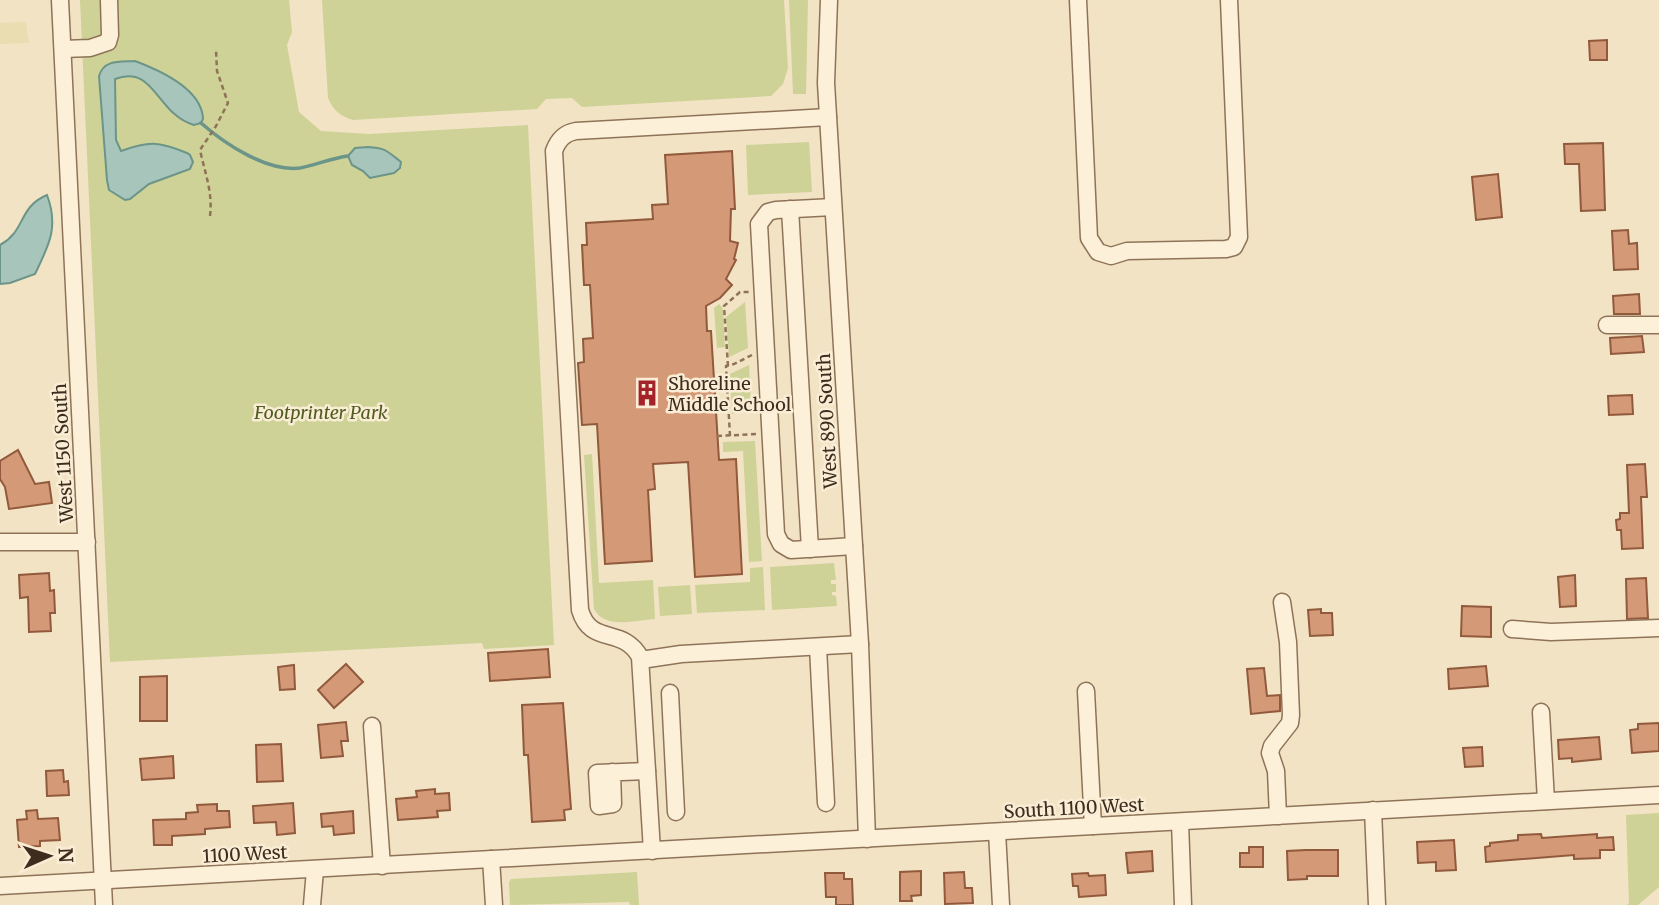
<svg xmlns="http://www.w3.org/2000/svg" width="1659" height="905" font-family="Merriweather,serif">
<rect width="100%" height="100%" fill="#f2e3c4"/>
<path fill="#e9ddb1" d="M26,22L29,43L0,44V23Z"/>
<g fill="#ced297">
<path d="M80,0H289L292,32L287,45L299,112L321,131L369,134L528,125L554,645L484,649L482,643L110,662Z"/>
<path d="M322,0H784L788,68L783,84L771,96L582,107L572,98L546,99L537,109L353,120C340,116 333,110 328,98Z"/>
<path d="M789,0H808L806,94H793Z"/>
<path d="M809,142L812,192L748,195L746,145Z"/>
<path d="M745,302L748,348L729,357L726,317Z"/>
<path d="M719,304L723,309L725,347L717,348L714,308Z"/>
<path d="M749,365L751,407L732,414L730,374Z"/>
<path d="M755,441L762,561L749,562L743,451L723,452V442Z"/>
<path d="M592,454L599,583L653,580L655,619C636,620 605,630 594,609L584,455Z"/>
<path d="M834,563L836,580H831V584H836V592H832V595L836,596L837,606L772,610L770,567Z"/>
<path d="M763,567L765,610L697,613L695,585L750,582V568Z"/>
<path d="M690,585L692,614L660,616L658,587Z"/>
<path d="M1659,813V887L1638,905H1627L1629,903L1626,815Z"/>
<path d="M637,872L639,905H630L629,902L510,905L509,882L511,879Z"/>
</g>
<g fill="#a7c5bb" stroke="#6c9589" stroke-width="2">
<path d="M135,61C159,70 202,89 203,119L201,123L194,125C156,114 155,64 115,79L116,140L121,151C149,141 158,141 187,153L190,155L193,162L190,169L149,184L130,199L125,200L109,190L107,180L99,76C104,59 121,62 135,61Z"/>
<path d="M368,147C386,148 387,151 401,162L400,168L394,173L370,178L363,171L352,165L348,156L355,148Z"/>
<path d="M47,195C59,227 49,245 35,274L10,283L0,284V245C26,231 18,207 47,195Z"/>
</g>
<g fill="none" stroke-linecap="round" stroke-linejoin="round">
<path stroke="#6c9589" stroke-width="3.5" d="M201,123C225,144 267,172 300,168C316,165 332,158 348,156"/>
</g>
<g fill="#d49977" stroke="#915a3c" stroke-width="2">
<path d="M1607,40V60H1590L1589,41Z"/>
<path d="M1603,143L1605,210L1581,211L1579,164H1565L1564,144Z"/>
<path d="M732,151L735,209H731L730,241L738,243L734,259L736,260L726,279L732,285L720,298L706,306L707,331H711L719,460L736,459L742,574L695,577L688,462L653,464L655,489L648,490L652,561L605,564L597,424L582,425L578,363L584,362L583,339L593,338L590,285H584L582,245H587L586,223L653,219L652,205L668,204L665,155Z"/>
<path d="M1498,174L1502,217L1476,220L1472,177Z"/>
<path d="M1628,230L1629,244L1637,243L1638,269L1614,270L1612,231Z"/>
<path d="M1639,294L1640,314H1614L1613,296Z"/>
<path d="M1642,336L1644,352L1611,354L1610,338Z"/>
<path d="M1632,395L1633,414L1609,415L1608,396Z"/>
<path d="M18,450L35,484L49,482L52,503L9,509L5,487L0,479V461Z"/>
<path d="M1645,464L1647,497H1641L1643,548L1622,549L1621,530H1617L1616,520L1620,519V513H1629L1627,465Z"/>
<path d="M49,573L50,591L54,590L55,613H50L51,631L29,632L28,597L20,598L19,575Z"/>
<path d="M1575,575L1576,606L1560,607L1558,577Z"/>
<path d="M1646,578L1648,618L1627,619L1626,579Z"/>
<path d="M1462,606L1491,607V637L1461,636Z"/>
<path d="M1321,609V613H1332L1333,635L1310,636L1308,610Z"/>
<path d="M548,649L550,677L490,681L488,653Z"/>
<path d="M346,664L363,682L334,708L318,690Z"/>
<path d="M294,665L295,689L280,690L278,667Z"/>
<path d="M1486,666L1488,686L1449,689L1448,669Z"/>
<path d="M1264,668L1267,696L1280,695V711L1251,714L1247,669Z"/>
<path d="M167,676V721H140V677Z"/>
<path d="M563,703L571,809L564,810L565,820L532,822L528,755H524L522,705Z"/>
<path d="M346,722L348,741H341L343,756L321,758L318,725Z"/>
<path d="M1659,723V751L1632,753L1630,730L1638,729V724Z"/>
<path d="M1599,737L1601,759L1572,762V758L1559,759L1558,740Z"/>
<path d="M281,744L283,781L257,782L256,745Z"/>
<path d="M1482,747L1483,766L1465,767L1463,748Z"/>
<path d="M173,756L174,778L142,780L140,759Z"/>
<path d="M63,770L64,782L68,781L69,795L47,796L46,771Z"/>
<path d="M435,789V794L449,793L450,810L437,811L438,817L398,820L396,799L417,797L416,791Z"/>
<path d="M293,803L295,833L277,835L276,822L254,823L253,806Z"/>
<path d="M217,804V811H229L230,827L205,829V834L172,836V845H154L153,820L186,819V813L198,812L197,805Z"/>
<path d="M37,810L38,819L58,818L60,840L40,841V846L19,847L17,820L27,819L26,811Z"/>
<path d="M353,811L354,833L334,835L333,826L322,827L321,814Z"/>
<path d="M1541,834L1542,838L1597,834V838L1613,837L1614,850H1600V858L1574,859V855L1486,862L1485,847L1490,846V843L1518,840V835Z"/>
<path d="M1454,840L1456,870L1436,871V862L1418,863L1417,842Z"/>
<path d="M1249,847H1263V867H1240V853H1249Z"/>
<path d="M1306,850H1338V876H1307V879L1288,880L1287,851Z"/>
<path d="M1152,851L1153,871L1128,873L1126,853Z"/>
<path d="M921,871V895L911,896L912,901H900V872Z"/>
<path d="M964,872L965,888H972L973,903L945,904L944,873Z"/>
<path d="M825,873H844V879H852L853,905H836V897H826Z"/>
<path d="M1088,873L1089,876L1105,875L1106,895L1079,897L1078,886H1073L1072,874Z"/>
</g>
<g fill="none" stroke-linecap="round" stroke-linejoin="round">
<g stroke="#8f7358" stroke-width="19">
<g id="minor">
<path d="M60,0L104,905"/>
<path d="M829,0L826,83L860,644L867,839"/>
<path d="M1078,0L1089,238L1098,252L1111,256L1127,251L1226,249L1234,247L1239,237L1229,0"/>
<path d="M63,49L90,48L108,42L110,35L109,0"/>
<path d="M833,207L776,210L768,212L759,224L776,534L781,544L791,550L854,546"/>
<path d="M790,209L810,549"/>
<path d="M1607,325H1659"/>
<path d="M0,542H87"/>
<path d="M1512,629L1551,632L1659,628"/>
<path d="M818,647L826,803"/>
<path d="M641,660L681,654L860,644"/>
<path d="M1086,691L1093,826"/>
<path d="M670,693L676,812"/>
<path d="M1541,712L1546,801"/>
<path d="M372,726L382,866"/>
<path d="M612,772L613,804L599,806L597,773L647,771"/>
<path d="M1373,810L1377,905"/>
<path d="M1278,816L1276,771L1270,753L1272,746L1290,723L1291,715L1288,642L1282,602"/>
<path d="M1180,822L1183,905"/>
<path d="M997,832L1001,905"/>
<path d="M652,851L640,657C622,625 591,647 580,610L554,151C558,140 564,133 576,131L828,117"/>
<path d="M491,859L494,905"/>
<path d="M0,886L1659,795"/>
<path d="M312,905L315,870"/>
</g>
</g>
<g stroke="#8f7358" stroke-width="2.5" stroke-dasharray="5 3.5" stroke-linecap="butt">
<path d="M210,216C213,193 205,173 200,150L216,126L228,103L217,71L216,50"/>
<path d="M728,366L724,306L740,292H750"/>
<path d="M717,436L758,434"/>
<path d="M730,436L726,366L734,364L752,355"/>
</g>
<use href="#minor" stroke="#fcf0d9" stroke-width="16"/>
</g>
<defs>
<g id="building-bare" transform="scale(2.1)"><path d="M-4-6H4V6H1V3H-1V6H-4ZM-2.5-4.3h1.7v1.8h-1.7ZM.8-4.3h1.7v1.8H.8ZM-2.5-1h1.7V.8h-1.7ZM.8-1h1.7V.8H.8Z" fill="#a42229" stroke="#f9edd5" stroke-width="2.5" paint-order="stroke"/></g>
</defs>
<g fill-rule="evenodd">
<use href="#building-bare" x="647" y="393"/>
</g>
<g text-anchor="middle" dominant-baseline="central" stroke-width="5" stroke-linejoin="round" paint-order="stroke">
<g font-size="18" fill="#3e2c1e" stroke="#f9edd5" text-anchor="start">
<text x="668" y="383">Shoreline<tspan x="668" dy="21">Middle School</tspan></text>
</g>
<g font-size="18" font-style="italic" fill="#515c22" stroke="#f9edd5">
<text x="321" y="412">Footprinter Park</text>
</g>
<g font-size="18" fill="#3e2c1e" stroke="#f9edd5">
<text transform="translate(827 421) rotate(-93)">West 890 South</text>
<text transform="translate(63 453) rotate(-93)">West 1150 South</text>
<text transform="translate(1074 808) rotate(-3)">South 1100 West</text>
<text transform="translate(245 854) rotate(-3)">1100 West</text>
</g>
</g>
<g transform="translate(49 856) rotate(87)" stroke="#f9edd5" stroke-width="5" paint-order="stroke">
<path d="M0-5L12 26L0 18L-12 26Z" fill="#3e2c1e"/>
<text y="-10" font-size="19" font-weight="bold" text-anchor="middle" fill="#3e2c1e">N</text>
</g>
</svg>
